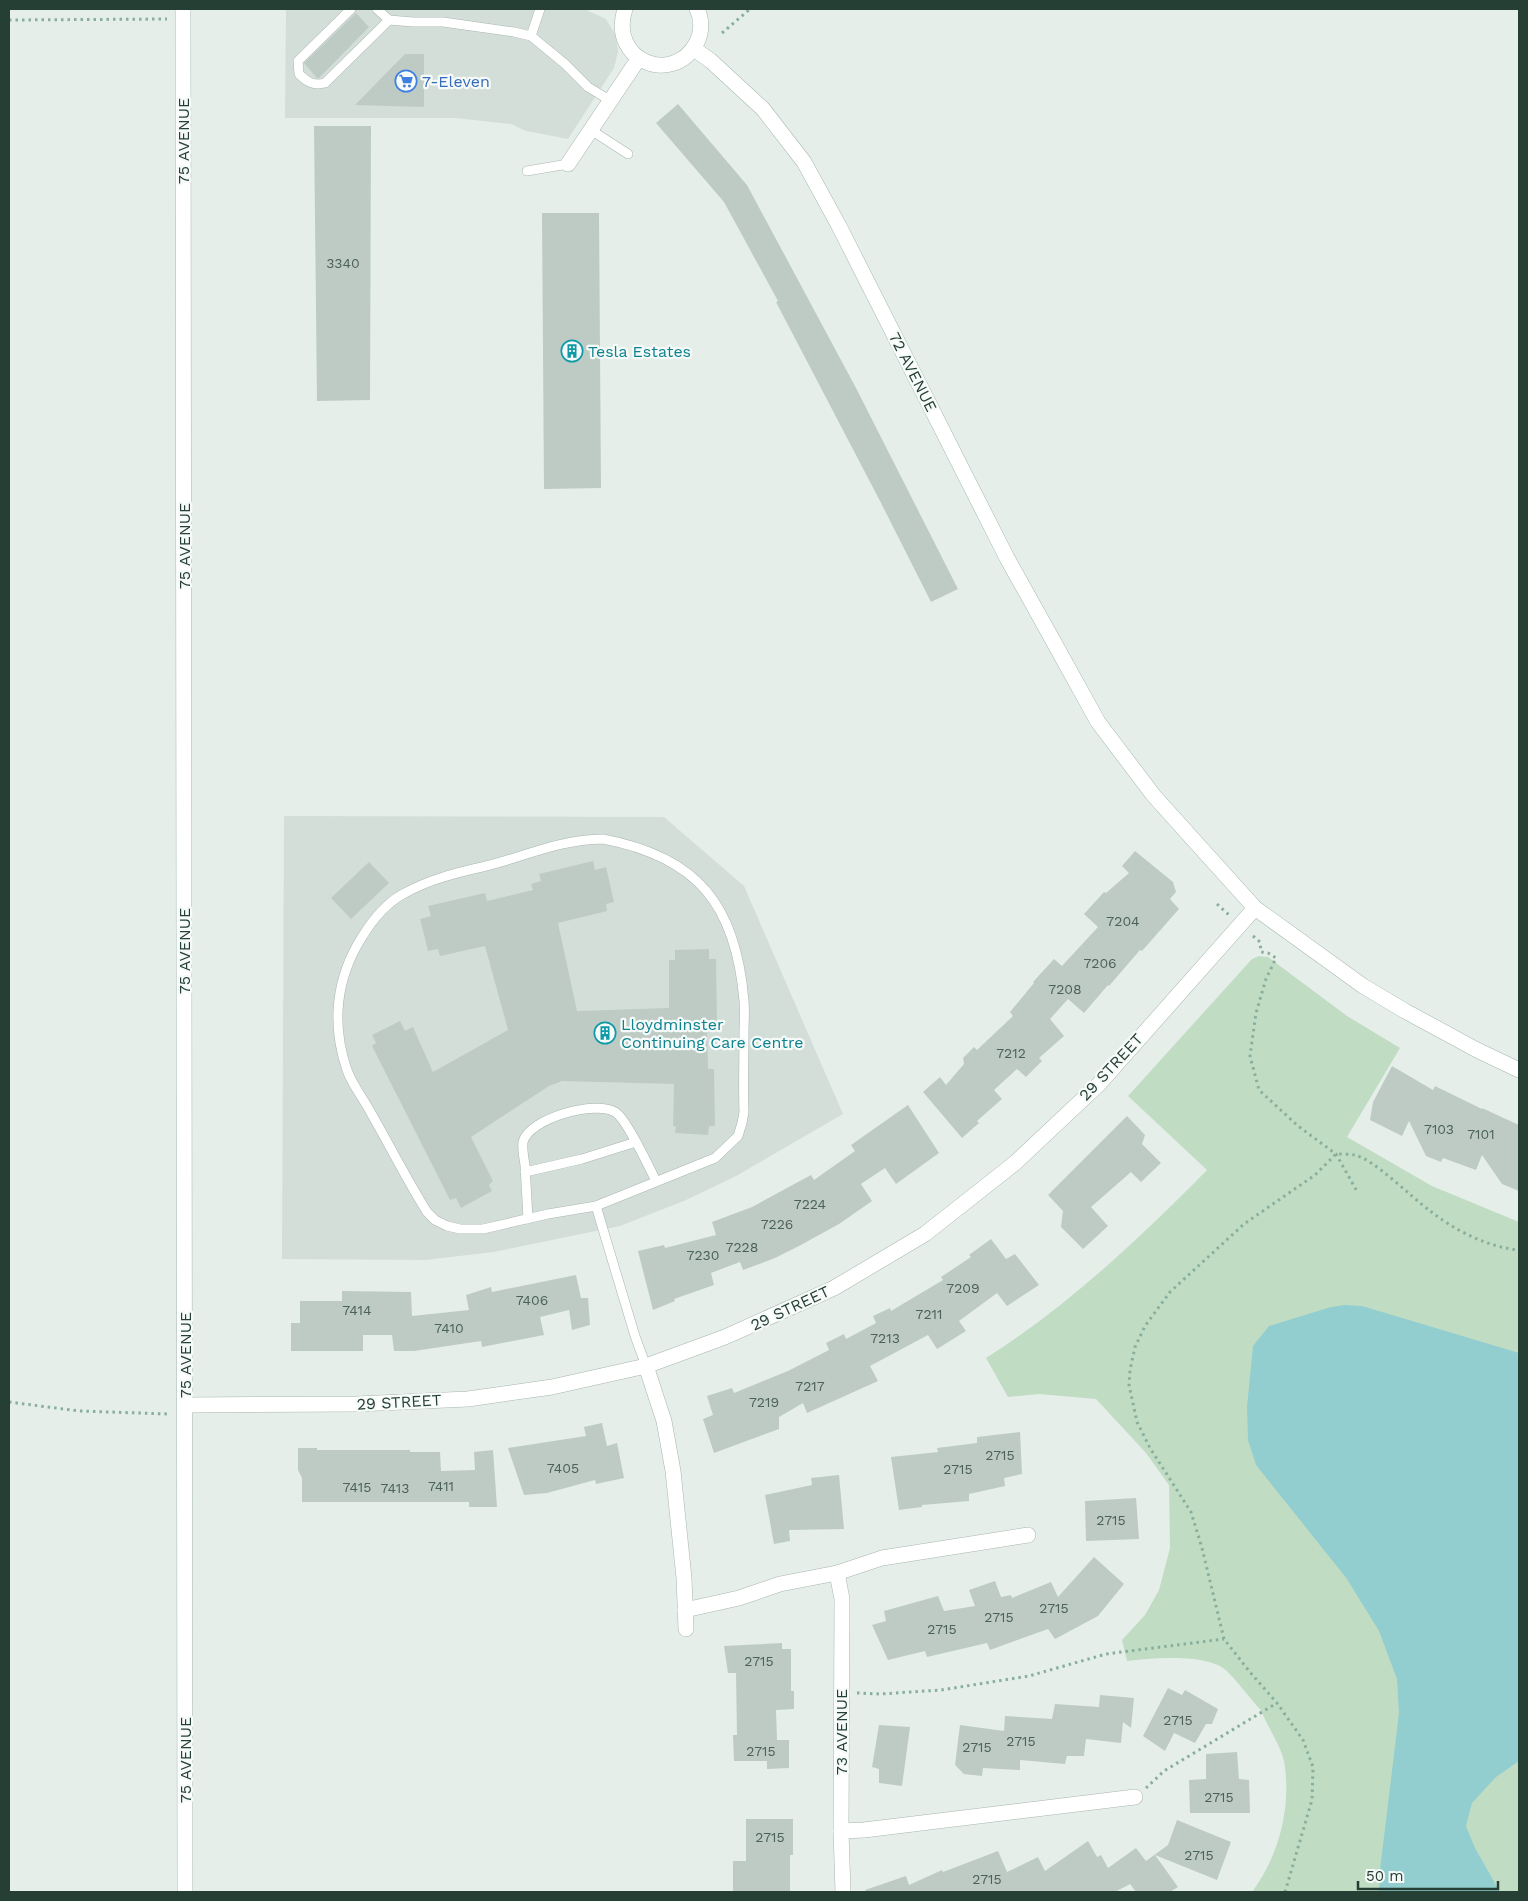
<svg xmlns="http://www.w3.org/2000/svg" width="1528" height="1901" font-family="'Work Sans',sans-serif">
<rect width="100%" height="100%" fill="#e6eee9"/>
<g fill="#d4ded8">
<path d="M286,9H584L606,19L616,36L618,52L614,68L568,139L526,131L511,124L455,118H285Z"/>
<path d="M284,816L664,817L744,886L843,1114L736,1176L684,1201L620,1226L494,1252L425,1260L282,1259Z"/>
</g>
<path fill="#c0ddc4" d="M1259,956L1268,957L1347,1016L1400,1048L1347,1137L1432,1186L1519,1222V1892H1252C1279,1856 1292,1806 1284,1761C1281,1747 1269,1729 1263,1715L1260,1709C1250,1699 1233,1675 1223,1668C1202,1654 1152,1658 1127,1661L1122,1640L1145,1615L1159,1590L1170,1548L1169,1485L1146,1453L1096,1399L1039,1394L1008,1397L986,1358C1068,1306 1139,1239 1207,1170L1128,1096L1252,959Z"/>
<path fill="#92cdcf" d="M1345,1305L1362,1306L1519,1353V1761L1496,1777L1472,1803L1466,1826L1475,1848L1500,1892H1379L1380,1870L1399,1713L1397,1679L1379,1631L1347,1579L1256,1465L1248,1440L1247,1407L1253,1346L1269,1326L1331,1307Z"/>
<g fill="#becbc5">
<path d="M356,13L369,27L319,78H317L304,63Z"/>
<path d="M405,54H424V107L355,105Z"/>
<path d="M678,104L747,185L856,388L958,589L931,602L880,501L776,302L778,301L724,202L656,123Z"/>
<path d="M314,126H371L370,400L317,401Z"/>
<path d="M542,213H599L601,488L544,489Z"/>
<path d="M1135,851L1173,882L1176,892L1170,899L1179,909L1142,951L1140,950L1109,986L1108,985L1084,1013L1068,999L1050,1019L1064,1036L1039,1058L1042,1061L1026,1077L1017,1069L994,1090L1002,1099L977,1121L979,1123L962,1138L923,1092L940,1077L946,1085L964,1064L963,1058L974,1047L977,1050L1013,1016L1010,1012L1034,983L1033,982L1054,959L1062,966L1098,927L1084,914L1104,892L1106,893L1129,873L1122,866Z"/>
<path d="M593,861L595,870L606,867L614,902L606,904L607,911L558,923L577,1011L669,1008V960H675V950L709,949V959H716L717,1024H707L708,1069H714L715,1126H709L708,1135L675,1133L676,1127L673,1126L674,1084L562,1081L549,1086L471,1137L493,1181L489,1185L492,1191L461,1208L456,1198L450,1200L372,1046L376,1043L372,1035L400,1021L405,1031L413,1027L433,1072L508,1030L485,946L440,956L438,949L428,951L420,919L431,916L428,906L485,893L487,901L533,890L531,884L541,881L539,874Z"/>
<path d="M369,862L389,883L351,919L331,898Z"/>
<path d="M1392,1066L1433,1090L1435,1086L1482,1109V1108L1519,1125V1191L1502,1184L1482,1155L1476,1170L1443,1158L1441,1162L1426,1156L1409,1121L1402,1136L1370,1120L1373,1102Z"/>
<path d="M908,1105L939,1153L896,1184L885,1168L861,1184L872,1201L839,1224L799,1246L775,1258L743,1270L740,1262L711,1273L714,1285L674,1299L675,1301L653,1310L638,1251L664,1245L665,1248L716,1235L712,1222L752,1207L811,1175L814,1180L855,1151L851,1145Z"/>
<path d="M1127,1116L1145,1135L1142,1144L1161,1163L1141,1182L1131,1172L1091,1207L1108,1226L1083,1249L1061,1227L1063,1211L1048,1195Z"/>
<path d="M991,1239L1006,1259L1015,1254L1039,1285L1007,1306L997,1293L959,1321L966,1331L937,1349L928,1335L870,1366L878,1381L807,1413L803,1403L779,1417V1429L714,1453L703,1419L713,1415L707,1396L732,1388L734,1393L788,1371L829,1350L826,1343L844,1334L846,1339L876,1323L873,1316L890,1308L891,1311L943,1280L941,1277L971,1257L969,1255Z"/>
<path d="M576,1275L581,1298H588L590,1325L572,1330L569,1310L540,1317L544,1335L482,1347L481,1341L414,1351H394L392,1335H363V1351H291V1323H300V1301H342V1291L411,1292L412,1316L469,1310L466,1295L491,1287L492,1292Z"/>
<path d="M602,1423L607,1446L617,1443L624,1478L596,1484L595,1480L547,1493L524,1495L508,1448L586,1436L584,1427Z"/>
<path d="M1020,1432L1022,1474L1004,1478L1005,1486L969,1494V1501L922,1505V1507L899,1510L891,1457L938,1452L937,1448L977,1443V1437Z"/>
<path d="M298,1448H317V1450H410V1452H440L441,1471L475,1470L474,1452L493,1450L497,1507H469V1502H302V1478L298,1470Z"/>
<path d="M839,1475L844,1529L789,1530L790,1541L774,1544L765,1495L812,1485L811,1478Z"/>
<path d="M1136,1498L1139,1539L1086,1541L1085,1501Z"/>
<path d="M1094,1557L1124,1584L1098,1616L1055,1639L1048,1629L990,1650L987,1643L927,1657L925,1651L888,1660L872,1625L886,1621L884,1611L938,1596L944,1611L975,1606L969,1590L995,1581L1001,1597L1011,1595L1012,1598L1051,1582L1058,1597Z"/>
<path d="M782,1643V1649H791V1691H794V1709L776,1710L777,1740H789V1768L767,1769V1761H734L733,1735H737L736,1673H728L724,1646Z"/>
<path d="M1168,1688L1182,1695L1185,1690L1218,1709L1212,1724H1206L1195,1743L1174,1733L1165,1751L1143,1736Z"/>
<path d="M1100,1695L1134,1698L1131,1728L1123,1722L1121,1743L1086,1739L1084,1756H1067L1065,1764L1020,1760V1770L983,1768L982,1776L964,1774L955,1765L960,1725L1004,1731L1005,1716L1052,1719L1055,1704L1099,1707Z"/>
<path d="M879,1725L910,1727L902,1786L879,1783V1769L872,1767Z"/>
<path d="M1237,1752L1239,1779L1249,1780L1250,1813H1190L1189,1780L1206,1779V1754Z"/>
<path d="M746,1819H793V1855H790V1892H733V1861H746Z"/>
<path d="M1177,1820L1231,1842L1217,1880L1155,1855L1178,1887L1170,1892H1136L1130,1884L1115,1892H866L865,1890L906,1876L909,1885L942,1870L943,1872L998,1851L1007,1872L1038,1857L1045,1871L1088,1841L1097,1857L1101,1855L1108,1868L1136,1848L1146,1861L1168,1845Z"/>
</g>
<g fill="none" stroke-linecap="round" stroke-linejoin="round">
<g stroke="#a8b6af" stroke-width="10">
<g id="lane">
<path d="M351,9L298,61L299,74C307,82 314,86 325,83L389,20L377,9"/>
<path d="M389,20L413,22H443L514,32L531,36L565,64L588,87L611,101"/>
<path d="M531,36L540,9"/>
<path d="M591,130L628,154"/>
<path d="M527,171L568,164"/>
<path d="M603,839C698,857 736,905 744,1001C745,1012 744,1024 744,1035C744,1061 743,1086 744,1112L742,1123L738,1136L715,1158L596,1206L548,1214L483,1229H460L447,1226L435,1220L427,1212C407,1180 390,1146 371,1113C364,1099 352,1085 347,1070C331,1024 336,978 362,937C373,919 385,904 403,894C428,880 455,873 482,867C525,857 556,840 603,839Z"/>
<path d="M525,1172L582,1159L636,1142"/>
<path d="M596,1206L635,1336L646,1366"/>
<path d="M528,1219C527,1201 526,1183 525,1165C524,1159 522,1149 523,1142C529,1118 596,1100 615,1112C626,1118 649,1167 656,1181"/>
</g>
</g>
<g stroke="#a8b6af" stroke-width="16">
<g id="street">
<path d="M568,164L639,58"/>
<path d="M646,1366L664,1421L673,1471L684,1578L686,1629"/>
<path d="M185,1405L357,1404L468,1399L552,1387L646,1366L725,1337L834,1288L925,1234L1015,1163L1099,1084L1255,908"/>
<path d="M837,1573L842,1599L841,1831L843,1892"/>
<path d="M685,1610L739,1598L780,1584L837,1573L882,1558L1028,1535"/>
<path d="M841,1831L864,1830L1135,1797"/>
</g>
</g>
<g stroke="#a5b9af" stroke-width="16">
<g id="secondary">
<path d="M183,9L185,1892"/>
<path d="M625,9C608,61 674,87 697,42C702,32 702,19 697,9"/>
<path d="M694,49L711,61L763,109L804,162L839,226L1007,558L1051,637L1098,722L1154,796L1255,908L1363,986L1405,1011L1477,1050L1519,1070"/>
</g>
</g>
<g stroke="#88af9e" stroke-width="3" stroke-dasharray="2.5 4" stroke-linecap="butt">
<path d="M9,20L167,19"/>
<path d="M722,33L750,9"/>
<path d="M1217,904L1229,915"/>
<path d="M1253,936L1260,942L1261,952L1268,953L1276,958L1266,979L1256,1013L1250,1056L1259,1090L1298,1126L1336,1154L1358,1193"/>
<path d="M9,1402L79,1411L169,1414"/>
<path d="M857,1693L880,1694L941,1690L1029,1676L1106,1654L1224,1639"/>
<path d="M1146,1788L1164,1771L1277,1703"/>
<path d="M1285,1892L1312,1800L1313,1767L1303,1740L1277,1703L1249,1671L1224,1639L1202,1548L1191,1512L1150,1448L1137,1422L1129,1385L1130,1370L1135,1347L1145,1326L1170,1292L1244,1224L1315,1175L1336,1154C1342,1154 1349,1154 1355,1155C1375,1160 1411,1197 1429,1210C1454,1230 1487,1247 1519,1250"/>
</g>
<use href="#lane" stroke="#fff" stroke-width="9"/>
<use href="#street" stroke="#fff" stroke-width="15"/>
<use href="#secondary" stroke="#fff" stroke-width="15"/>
</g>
<defs>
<g id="supermarket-ring" transform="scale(1.125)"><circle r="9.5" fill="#f6faf8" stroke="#3f7fe0" stroke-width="1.5"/><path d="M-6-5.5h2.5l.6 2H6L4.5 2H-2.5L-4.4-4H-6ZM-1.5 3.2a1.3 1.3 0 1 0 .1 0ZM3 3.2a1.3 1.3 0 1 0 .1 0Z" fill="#3f7fe0"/></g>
<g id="building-ring" transform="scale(1.125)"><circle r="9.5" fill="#f6faf8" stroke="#0f9aa8" stroke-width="1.5"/><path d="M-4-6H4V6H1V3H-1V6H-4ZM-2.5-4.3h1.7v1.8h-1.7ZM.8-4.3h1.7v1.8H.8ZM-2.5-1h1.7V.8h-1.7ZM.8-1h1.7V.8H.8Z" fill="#0f9aa8"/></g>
</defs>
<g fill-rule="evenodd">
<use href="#supermarket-ring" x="406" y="81"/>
<use href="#building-ring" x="572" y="351"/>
<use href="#building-ring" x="605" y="1033"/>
</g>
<g text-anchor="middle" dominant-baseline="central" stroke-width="4.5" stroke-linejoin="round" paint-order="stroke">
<g font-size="14" fill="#4b6259">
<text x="343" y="263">3340</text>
<text x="1123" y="921">7204</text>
<text x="1100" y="963">7206</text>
<text x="1065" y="989">7208</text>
<text x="1011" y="1053">7212</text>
<text x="1439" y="1129">7103</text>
<text x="1481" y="1134">7101</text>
<text x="810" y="1204">7224</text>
<text x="777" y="1224">7226</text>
<text x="742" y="1247">7228</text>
<text x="703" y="1255">7230</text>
<text x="963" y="1288">7209</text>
<text x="532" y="1300">7406</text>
<text x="357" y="1310">7414</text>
<text x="929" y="1314">7211</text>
<text x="449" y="1328">7410</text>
<text x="885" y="1338">7213</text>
<text x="810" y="1386">7217</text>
<text x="764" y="1402">7219</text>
<text x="1000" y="1455">2715</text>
<text x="563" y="1468">7405</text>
<text x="958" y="1469">2715</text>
<text x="441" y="1486">7411</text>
<text x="357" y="1487">7415</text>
<text x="395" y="1488">7413</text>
<text x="1111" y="1520">2715</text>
<text x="1054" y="1608">2715</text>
<text x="999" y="1617">2715</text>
<text x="942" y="1629">2715</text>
<text x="759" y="1661">2715</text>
<text x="1178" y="1720">2715</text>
<text x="1021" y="1741">2715</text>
<text x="977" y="1747">2715</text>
<text x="761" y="1751">2715</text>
<text x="1219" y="1797">2715</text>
<text x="770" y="1837">2715</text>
<text x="1199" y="1855">2715</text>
<text x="987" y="1879">2715</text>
</g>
<g font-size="16" fill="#366cbe" stroke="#f6faf8" text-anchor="start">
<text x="422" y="81">7-Eleven</text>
</g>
<g font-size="16" fill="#253f35" stroke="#f6faf8">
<text transform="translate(183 141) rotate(-90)">75 AVENUE</text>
<text transform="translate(913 372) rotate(63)">72 AVENUE</text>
<text transform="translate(184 546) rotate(-90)">75 AVENUE</text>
<text transform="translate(184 951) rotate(-90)">75 AVENUE</text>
<text transform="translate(1111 1067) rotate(-47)">29 STREET</text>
<text transform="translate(790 1308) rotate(-25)">29 STREET</text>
<text transform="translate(185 1355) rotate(-90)">75 AVENUE</text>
<text transform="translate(399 1402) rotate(-3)">29 STREET</text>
<text transform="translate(841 1732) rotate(-90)">73 AVENUE</text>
<text transform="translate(185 1760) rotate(-90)">75 AVENUE</text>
</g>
<g font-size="16" fill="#0d838f" stroke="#f6faf8" text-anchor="start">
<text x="588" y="351">Tesla Estates</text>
<text x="621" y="1024">Lloydminster<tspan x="621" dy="18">Continuing Care Centre</tspan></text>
</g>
</g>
<rect width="1528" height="1901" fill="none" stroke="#253f35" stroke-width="20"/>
<path d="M1358 1881v8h140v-8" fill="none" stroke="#253f35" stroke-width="2.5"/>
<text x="1366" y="1881" font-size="15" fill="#253f35" stroke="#f6faf8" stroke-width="4" paint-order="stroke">50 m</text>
</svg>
